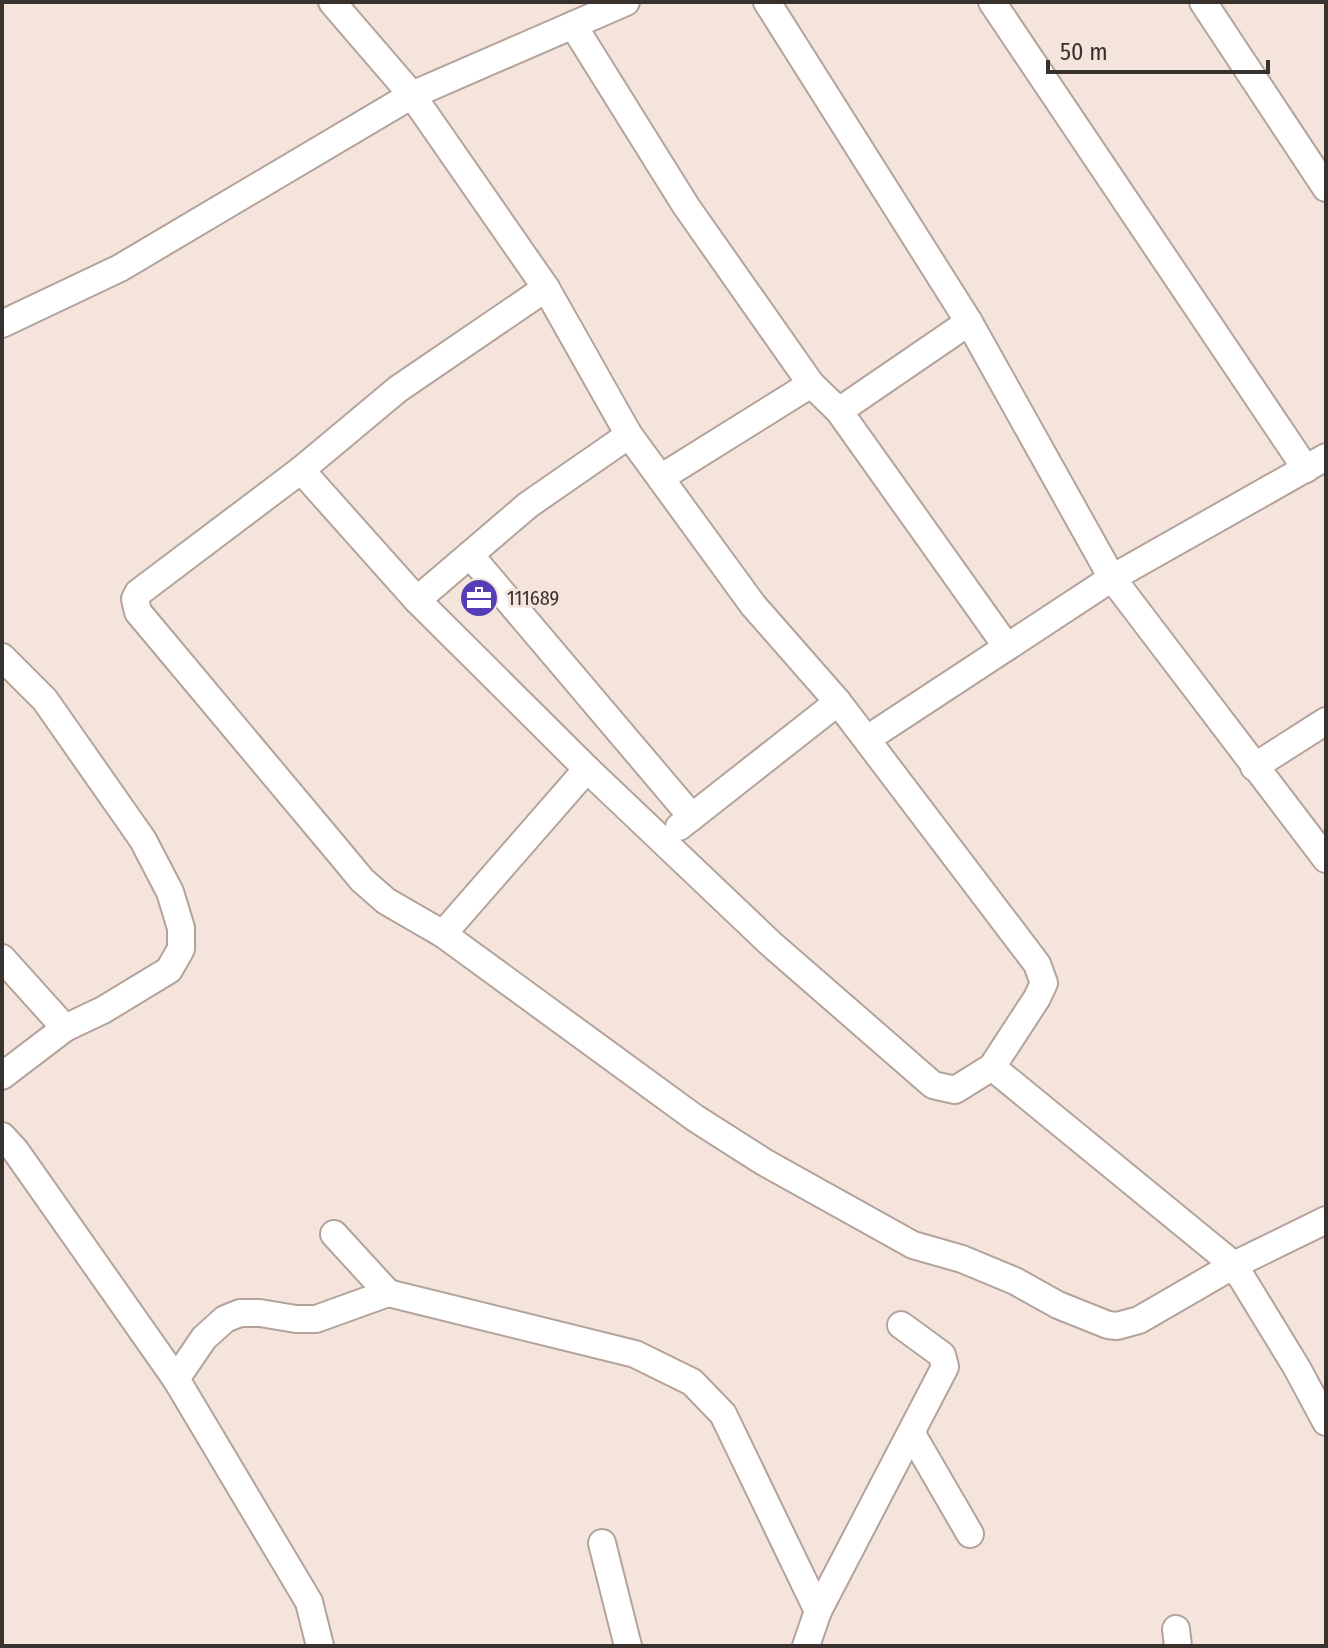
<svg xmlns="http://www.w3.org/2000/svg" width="1328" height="1648" font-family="'Fira Sans Condensed',sans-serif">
<rect width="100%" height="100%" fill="#f5e4db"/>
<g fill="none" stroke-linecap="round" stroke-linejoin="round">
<g stroke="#b3a39b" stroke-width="30">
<g id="street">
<path d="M767,2L969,322L1112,578L1326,859"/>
<path d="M992,2L1306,469"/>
<path d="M1203,2L1326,188"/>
<path d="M573,25L686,206L811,384L839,411L1007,647"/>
<path d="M546,288L398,389L301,470L138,593L135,599L138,612L343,857L362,880L386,901L443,934L695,1118L764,1162L913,1245L962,1259L1015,1281L1058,1305L1108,1325L1117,1326L1139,1320L1234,1265L1326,1220"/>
<path d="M2,324L120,268L412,95L626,2"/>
<path d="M839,411L969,322"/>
<path d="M301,470L417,600L587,769L770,943L933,1085L955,1090L992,1067L1037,998L1044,983L1037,964L838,702L753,605L629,435L546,288L412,95L332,2"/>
<path d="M662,477L811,384"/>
<path d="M470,555L692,817"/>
<path d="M417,600L528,505L629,435"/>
<path d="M2,657L45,700L143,840L170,892L181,928V949L169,970L103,1010L65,1028L2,1076"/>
<path d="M867,739L1112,578L1326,457"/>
<path d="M1254,767L1326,721"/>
<path d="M679,827L838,702"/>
<path d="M443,934L587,769"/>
<path d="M2,958L65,1028"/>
<path d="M992,1067L1234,1265L1297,1368L1326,1422"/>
<path d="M2,1136L15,1150L176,1379L309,1602L320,1646"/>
<path d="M334,1234L388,1293"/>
<path d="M176,1379L204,1338L225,1319L240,1313H260L296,1319H316L388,1293L635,1354L692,1382L723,1414L818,1611"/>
<path d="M912,1434L970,1534"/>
<path d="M602,1543L628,1646"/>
<path d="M1176,1629L1178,1646"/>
<path d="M806,1646L818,1611L945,1367L942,1355L901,1325"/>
</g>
</g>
<use href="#street" stroke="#fff" stroke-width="26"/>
</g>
<defs>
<g id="office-disc" transform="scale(2)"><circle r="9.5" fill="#573db5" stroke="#f5e4db"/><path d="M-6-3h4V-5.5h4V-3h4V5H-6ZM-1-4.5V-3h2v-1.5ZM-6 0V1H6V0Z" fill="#fff"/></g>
</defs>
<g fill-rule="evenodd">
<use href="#office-disc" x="479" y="598"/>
</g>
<g text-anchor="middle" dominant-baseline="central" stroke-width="6" stroke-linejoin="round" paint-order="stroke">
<g font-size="20" fill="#38322e" stroke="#f5e4db" text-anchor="start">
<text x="507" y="598">111689</text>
</g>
</g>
<rect width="1328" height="1648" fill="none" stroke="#38322e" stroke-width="8"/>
<path d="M1048 60v12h220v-12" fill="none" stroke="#38322e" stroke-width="4"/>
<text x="1060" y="60" font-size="24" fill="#38322e" stroke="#f5e4db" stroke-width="6" paint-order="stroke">50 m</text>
</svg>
